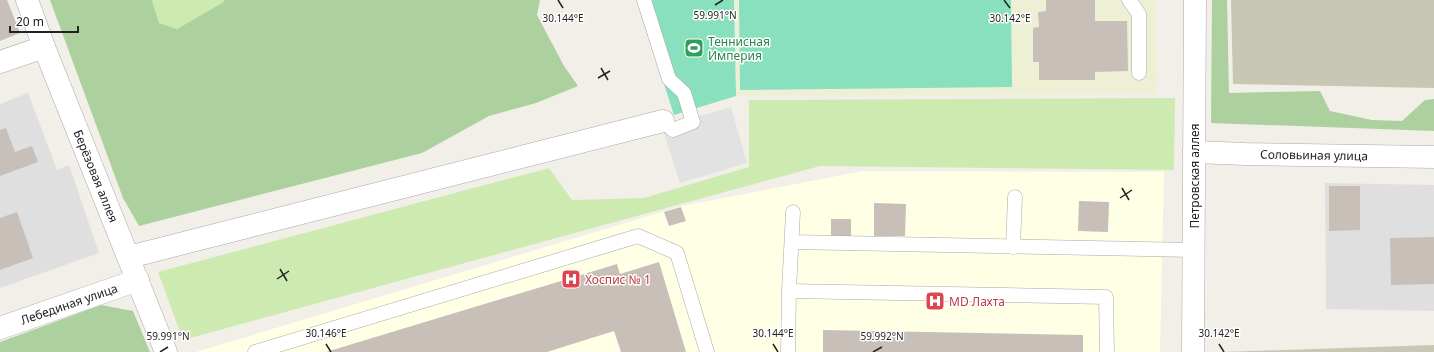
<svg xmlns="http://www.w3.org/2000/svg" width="1434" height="352" font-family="'Noto Sans',sans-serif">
<rect width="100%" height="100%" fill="#f2efe9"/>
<g fill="#e0dfdf">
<path d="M28,93L57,170L69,165L99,253L0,288V104Z"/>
<path d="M1325,183L1434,185V311L1326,309Z"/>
</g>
<path fill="#ffffe5" d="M863,171L1164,172L1160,352H196L682,206Z"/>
<g fill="#c7c7b4">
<path d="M1231,0H1434V88L1233,84Z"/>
<path d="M1434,345V352H1223Z"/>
</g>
<path fill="#eef0d5" d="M734,0H1156L1157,94L736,96Z"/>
<g fill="#cdebb0">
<path d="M152,0H225L222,3L177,29L159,23Z"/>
<path d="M1175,98L1174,170L820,166L183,340L158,272L549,168L572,200L644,198L749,167V100Z"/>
</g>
<g fill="#add19e">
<path d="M50,0H152L159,23L177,29L222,3L225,0H540L537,15L564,66L578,86L536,103L489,116L422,153L139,226L123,198Z"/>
<path d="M1212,0H1227L1229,93L1320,91L1330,111L1372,120L1402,121L1425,100L1434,99V131L1211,123Z"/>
<path d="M101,305L133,311L150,352H0V342Z"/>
</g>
<g fill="#88e0be">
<path d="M637,0H734L736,96L674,115Z"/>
<path d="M739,0H1011L1012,87L740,90Z"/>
</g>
<path fill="#e2e2e2" d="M731,107L747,163L680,183L662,127Z"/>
<g fill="#c7bfb8">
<path d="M0,0H7L20,33L0,41Z"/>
<path d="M1046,0H1095V21H1127L1128,71L1095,72V80H1039V62H1033V28L1039,27L1038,12L1046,11Z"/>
<path d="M6,128L15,152L32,146L38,162L0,176V130Z"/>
<path d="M1329,186H1360V230L1329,231Z"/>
<path d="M1079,201L1109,202L1108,232L1078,231Z"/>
<path d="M874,203L906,204L905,236H874Z"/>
<path d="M681,207L686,221L669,226L664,212Z"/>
<path d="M17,212L33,258L0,270V218Z"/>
<path d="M831,219H851V237L831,236Z"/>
<path d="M1434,237V284L1391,285L1390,238Z"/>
<path d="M659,262L686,352H621L614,331L547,352H326L617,264L620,274Z"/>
<path d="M823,330L1083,335V352H823Z"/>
</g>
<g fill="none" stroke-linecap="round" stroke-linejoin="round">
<g stroke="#a9a9a9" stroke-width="15">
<g id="lane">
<path d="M644,0L669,79L684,93L693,122L673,130L663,121"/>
<path d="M1129,0L1139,14V73"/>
<path d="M792,242L1194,250"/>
<path d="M1013,247L1015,197"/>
<path d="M789,291L793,212"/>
<path d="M255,352L638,236L677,253L707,352"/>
<path d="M788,352L789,291L1106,297L1107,352"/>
</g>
</g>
<g stroke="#a9a9a9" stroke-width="23">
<g id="street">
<path d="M27,0L44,47L166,352"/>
<path d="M0,62L44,47"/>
<path d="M1194,152L1246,154L1434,157"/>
<path d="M129,257L663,121"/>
<path d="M0,328L138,280"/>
<path d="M1193,352L1195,0"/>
</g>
</g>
<use href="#lane" stroke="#fff" stroke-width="14"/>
<use href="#street" stroke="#fff" stroke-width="22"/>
</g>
<path fill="none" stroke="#222" stroke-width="1.5" d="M558,0L563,8M1004,0L1010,8M715,5L723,0M601,68L608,80M598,78L610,71M1122,188L1129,200M1120,198L1132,190M280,269L287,281M277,279L289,271M326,344L331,352M773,344L778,352M1219,344L1224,352M160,352L168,347M873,352L882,347"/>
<defs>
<g id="stadium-square" transform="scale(1)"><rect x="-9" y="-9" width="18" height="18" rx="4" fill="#2e9e5b" stroke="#fff"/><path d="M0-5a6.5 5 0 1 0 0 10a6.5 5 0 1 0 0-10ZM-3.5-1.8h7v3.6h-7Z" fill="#fff"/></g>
<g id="hospital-square" transform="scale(1)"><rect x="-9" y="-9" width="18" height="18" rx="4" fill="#e0444e" stroke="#fff"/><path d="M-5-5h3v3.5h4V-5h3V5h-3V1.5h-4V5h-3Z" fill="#fff"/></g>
</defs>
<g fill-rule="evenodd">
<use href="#stadium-square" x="694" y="48"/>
<use href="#hospital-square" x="571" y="279"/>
<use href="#hospital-square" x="935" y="301"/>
</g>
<g text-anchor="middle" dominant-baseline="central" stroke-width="3" stroke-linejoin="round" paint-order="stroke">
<g font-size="12" fill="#27864d" stroke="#fff" text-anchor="start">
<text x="708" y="41">Теннисная<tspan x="708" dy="14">Империя</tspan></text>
</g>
<g font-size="12" fill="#222" stroke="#fff">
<text transform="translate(1314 155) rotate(1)">Соловьиная улица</text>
<text transform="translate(96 176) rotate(68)">Берёзовая аллея</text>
<text transform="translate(1194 176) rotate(-90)">Петровская аллея</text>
<text transform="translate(69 304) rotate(-19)">Лебединая улица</text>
</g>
<g font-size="12" fill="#be3a42" stroke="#fff" text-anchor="start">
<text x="585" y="279">Хоспис № 1</text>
<text x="949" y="301">MD Лахта</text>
</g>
</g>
<g font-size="10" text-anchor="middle" fill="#222" stroke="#fff" stroke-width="3" stroke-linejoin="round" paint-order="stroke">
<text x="715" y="19">59.991°N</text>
<text x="563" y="22">30.144°E</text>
<text x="1010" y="22">30.142°E</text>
<text x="326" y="337">30.146°E</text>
<text x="773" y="337">30.144°E</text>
<text x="1219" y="337">30.142°E</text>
<text x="168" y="340">59.991°N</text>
<text x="882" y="340">59.992°N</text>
</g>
<path d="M10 26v6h68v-6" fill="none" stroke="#222222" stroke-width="2"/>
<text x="16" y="26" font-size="12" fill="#222222" stroke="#ffffff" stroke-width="3" paint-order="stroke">20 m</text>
</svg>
